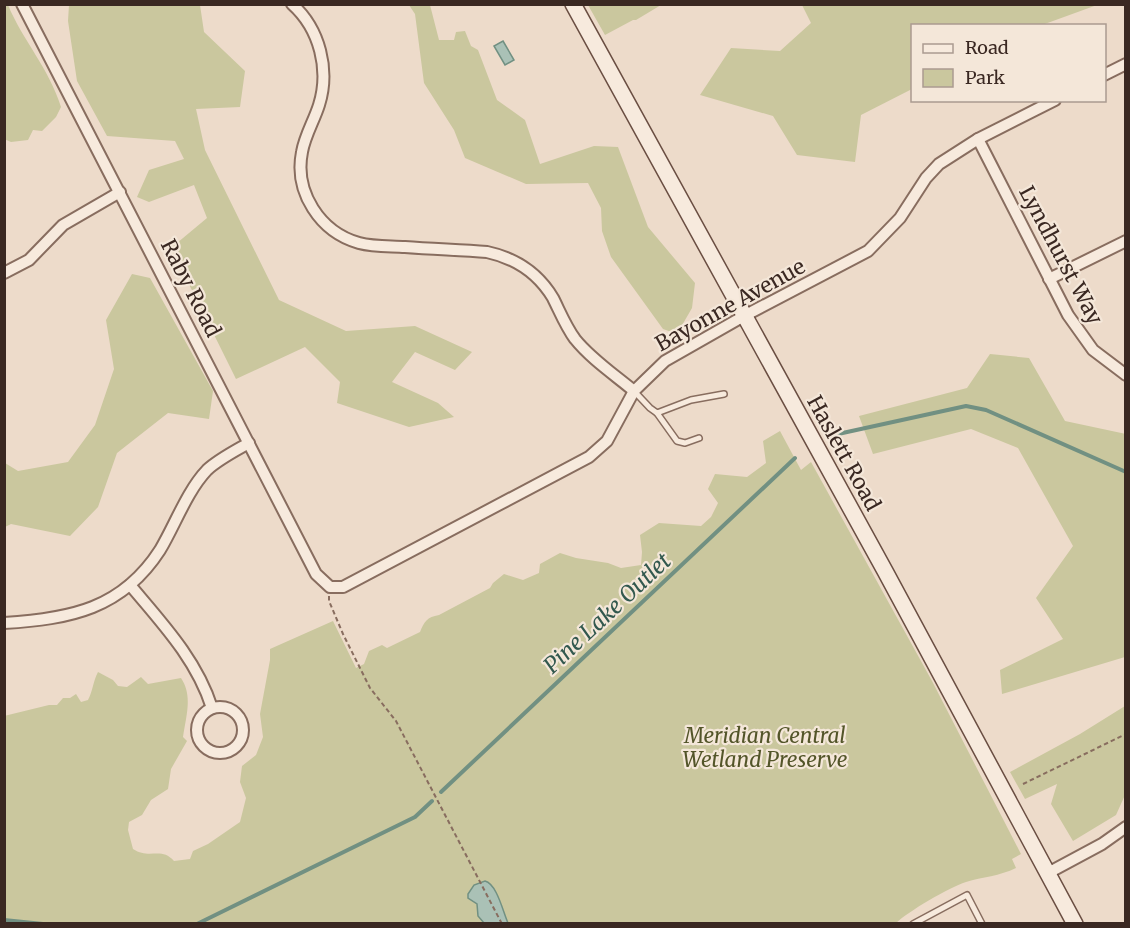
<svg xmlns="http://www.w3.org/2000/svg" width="1130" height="928" font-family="Merriweather,serif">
<rect width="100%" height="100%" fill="#eddbca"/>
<g fill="#cac79e">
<path d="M4,5H8C23,41 49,68 61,107L56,117L42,131L33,130L28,140L11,142L4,139Z"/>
<path d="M69,5H200L204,32L245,71L240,107L196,109L205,150L279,300L346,331L415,326L472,352L455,370L415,352L392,382L438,403L454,417L409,427L337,403L340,382L305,347L236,379L171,248L207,218L194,185L149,202L137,197L149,170L184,159L175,141L107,136L77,81L68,21Z"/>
<path d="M409,5H430L439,40H454L456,32L465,31L471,46L478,50L497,100L525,120L540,164L594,146L618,147L648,227L695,283L692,308L677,334L663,329L611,257L602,231L601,208L588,183L526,184L465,158L454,130L424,83L415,14Z"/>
<path d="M588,5H661L636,20H633L605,35Z"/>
<path d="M802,5H1097L1042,25L912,26V89L861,115L855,162L797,155L773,116L700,95L731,48L780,51L811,23Z"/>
<path d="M132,274L150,278L213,391L209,419L168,413L117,453L98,507L70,536L11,524L5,527V463L18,471L68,462L95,425L114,369L106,320Z"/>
<path d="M990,354L1029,358L1065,421L1126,434L1125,657L1002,694L1000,670L1063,639L1036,598L1073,546L1018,448L971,429L873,454L859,416L967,388Z"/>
<path d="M780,431L801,470L811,462L932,681L1021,854L1012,859L1016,868C1000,876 982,877 966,882C948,888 909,911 896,923H5L4,716L49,705H57L63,698H70L76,694L81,702L88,700C93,691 93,681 98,672L113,680L118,686L127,687L141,677L148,684L181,678C193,696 186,716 183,737L187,741L171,769L168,789L151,800L142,815L129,822L128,830L133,849C150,860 161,846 174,861L190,859L193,851L208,844L240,822L246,798L240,782L242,766L256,755L263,737L260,714L270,660V649L333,621L356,668L364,664L369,651L382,645L387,648L420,632C424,622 427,617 439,615L490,588L493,583L504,574L523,580L539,573L540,564L560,553L576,558L608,563L621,568L641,565L642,552L640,535L659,523L701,526L711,517L718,503L708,489L715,474L747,477L766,463L763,441Z"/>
<path d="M1125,706V795L1116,815L1073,841L1051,804L1057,784L1025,799L1010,772L1080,734Z"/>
</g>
<g fill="#aac1b6" stroke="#719082" stroke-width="1.5">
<path d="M503,41L514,60L505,65L494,46Z"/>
<path d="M485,881C497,884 503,912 508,923H484L478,916L477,904L468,898V894L474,885Z"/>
</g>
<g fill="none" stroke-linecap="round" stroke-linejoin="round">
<g stroke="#719082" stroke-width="4">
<path d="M838,434L966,406L986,410L1126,472"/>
<path d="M441,792L795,458"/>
<path d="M4,920L43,924"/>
<path d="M197,924L415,817L432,801"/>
</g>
<g stroke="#886d5f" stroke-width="8">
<g id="service">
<path d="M634,391L650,408L657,413L691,400L724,394"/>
<path d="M657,413L677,441L685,443L699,438"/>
<path d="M913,924L967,895L982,924"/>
</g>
</g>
<g stroke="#886d5f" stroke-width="14">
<g id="minor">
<path d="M22,4L316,574L330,587H343L589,457L607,441L634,391L665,361L744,316L868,251L900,218L926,178L939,164L978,139L1055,100"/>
<path d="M292,4C320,29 330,70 319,105C314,121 305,135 302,152C294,192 320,232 359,243C374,247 390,246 405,247C432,249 459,250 487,252C515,258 538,273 553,298C560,312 566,327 575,339C591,359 615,375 634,391"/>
<path d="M1104,75L1126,64"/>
<path d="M978,139L1068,315L1093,350L1126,375"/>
<path d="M4,273L29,260L63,225L120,192"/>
<path d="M1049,279L1126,241"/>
<path d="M130,585C162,623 197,660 212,708"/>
<path d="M4,623C70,619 122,609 160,550C175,525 187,491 207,470C219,459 235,451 249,443"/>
<circle cx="220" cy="730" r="23"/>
<path d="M1048,873L1102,844L1126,827"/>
</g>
</g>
<g stroke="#6a4e42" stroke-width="18">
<path id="secondary" d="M573,4L885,571L1075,924"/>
</g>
<g stroke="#886d5f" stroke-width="2" stroke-dasharray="4.5 3" stroke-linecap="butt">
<path d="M329,596V601L343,634L370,688L396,721L502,924"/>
<path d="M1023,784L1126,734"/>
</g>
<use href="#service" stroke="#f7eadd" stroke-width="5"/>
<use href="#minor" stroke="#f7eadd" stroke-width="10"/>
<use href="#secondary" stroke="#f7eadd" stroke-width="15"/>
</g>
<g text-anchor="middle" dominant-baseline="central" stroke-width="4.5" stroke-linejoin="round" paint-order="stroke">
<g font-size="21" fill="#3a2822" stroke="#f4e7d9">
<text transform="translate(1061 255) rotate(62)">Lyndhurst Way</text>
<text transform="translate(191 288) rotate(63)">Raby Road</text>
<text transform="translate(730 305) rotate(-29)">Bayonne Avenue</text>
<text transform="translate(844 453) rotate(61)">Haslett Road</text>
</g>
<g font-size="21" font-style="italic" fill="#535529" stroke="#f4e7d9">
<text x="765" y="735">Meridian Central<tspan x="765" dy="24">Wetland Preserve</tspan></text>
</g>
<g font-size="22" font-style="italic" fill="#32584e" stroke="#f4e7d9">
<text transform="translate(607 613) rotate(-43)">Pine Lake Outlet</text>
</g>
</g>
<rect width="1130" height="928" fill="none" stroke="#3a2822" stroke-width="12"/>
<rect x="911" y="24" width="195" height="78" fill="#f4e7d9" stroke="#aa9b90" stroke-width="1.5"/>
<rect x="923" y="44" width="30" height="9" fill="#f7eadd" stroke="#aa9b90" stroke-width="1.5"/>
<text x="965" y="54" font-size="18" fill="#3a2822">Road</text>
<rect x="923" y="69" width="30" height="18" fill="#cac79e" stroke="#aa9b90" stroke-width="1.5"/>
<text x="965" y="84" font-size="18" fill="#3a2822">Park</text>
</svg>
